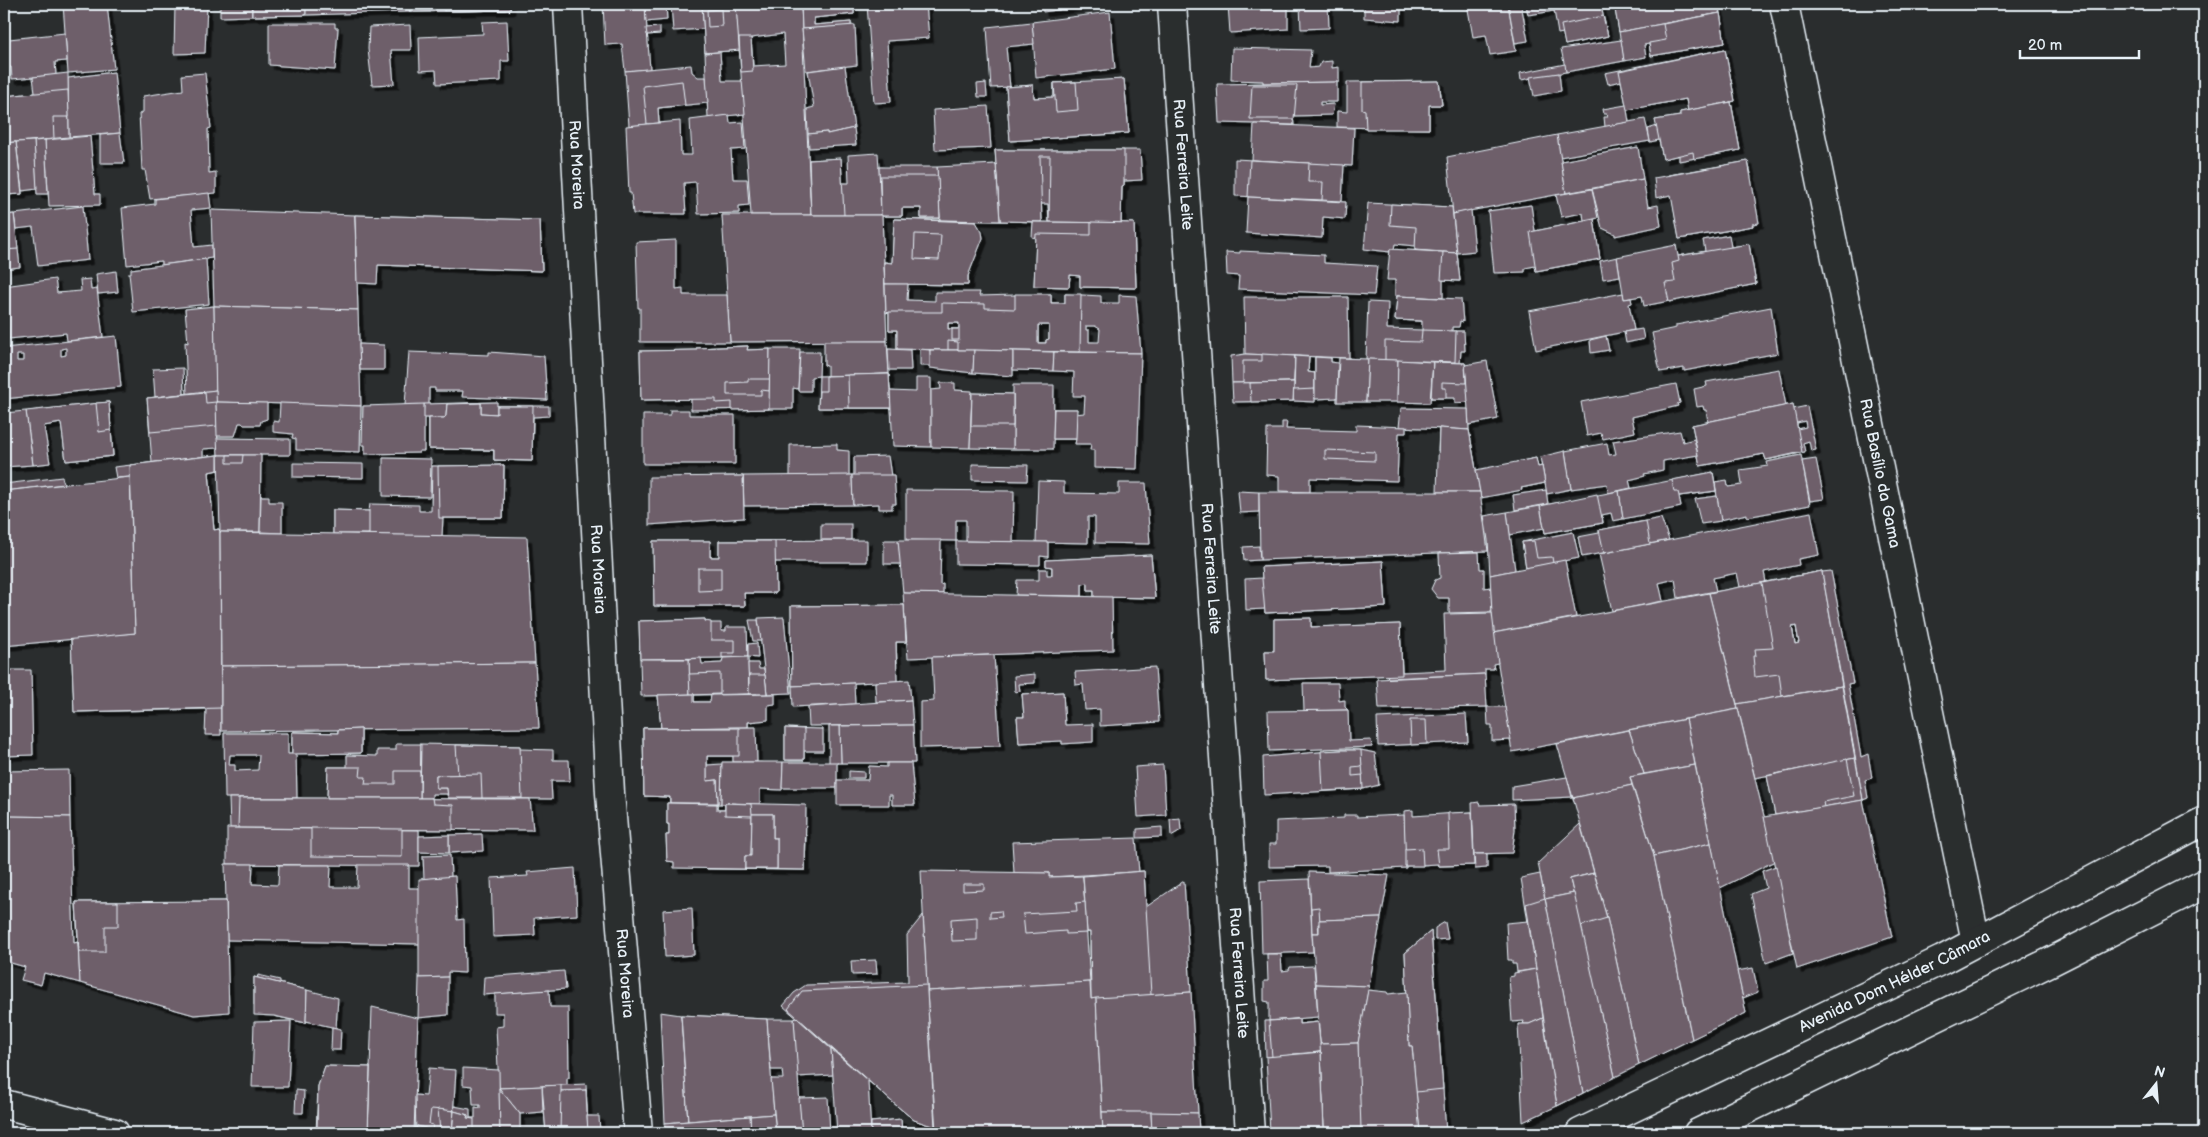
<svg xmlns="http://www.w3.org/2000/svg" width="2208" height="1137" font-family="'Balsamiq Sans',sans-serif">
<defs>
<filter id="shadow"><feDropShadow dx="4.5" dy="4.5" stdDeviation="0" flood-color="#0009"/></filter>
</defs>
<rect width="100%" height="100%" fill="#2a2d2e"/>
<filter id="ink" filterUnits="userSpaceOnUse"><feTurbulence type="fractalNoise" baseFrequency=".02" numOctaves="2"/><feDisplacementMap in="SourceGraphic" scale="10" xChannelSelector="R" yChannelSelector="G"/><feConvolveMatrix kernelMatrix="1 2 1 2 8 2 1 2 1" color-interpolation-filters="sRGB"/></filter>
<g filter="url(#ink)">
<g fill="#6e5f6b" stroke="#e8f1f8" fill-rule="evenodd" filter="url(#shadow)">
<path d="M63,4H107L114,69L68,73Z"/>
<path d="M175,4H207L205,53L174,54Z"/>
<path d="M220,4H252V16L220,17Z"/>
<path d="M252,4H306V15L252,16Z"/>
<path d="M252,4H306V15L252,16Z"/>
<path d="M306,4H370L371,13L306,15Z"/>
<path d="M370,4H410V12L371,13Z"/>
<path d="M410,4H430L431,12H410Z"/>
<path d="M410,4H510V10L410,12Z"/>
<path d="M410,4H510V10L410,12Z"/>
<path d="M444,4H510V10L444,11Z"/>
<path d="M603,4H645L650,69L625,71L622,44L605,45Z"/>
<path d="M645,4H666L667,20L646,22Z"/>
<path d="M671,4H702L704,29L673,31Z"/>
<path d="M702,4H736L740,50L705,53Z"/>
<path d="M702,4H736L740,50L705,53Z"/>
<path d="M736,4H801L811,215H751ZM783,34L785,64L753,66L751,38Z"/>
<path d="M801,4H854V14L814,18V25L851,22V26L802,29Z"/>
<path d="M801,4H854V14L814,18V25L851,22V26L802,29Z"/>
<path d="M867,4H926L929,38L887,41L891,102L874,103Z"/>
<path d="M1042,4H1099L1043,12Z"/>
<path d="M1228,4H1288V29L1230,33Z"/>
<path d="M1300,4H1328L1329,28L1301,29Z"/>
<path d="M1364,4H1401V21L1364,18Z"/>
<path d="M1467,4H1508L1516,51L1490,55L1486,35L1473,37Z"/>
<path d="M1508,4H1521L1528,41L1515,43Z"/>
<path d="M1526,4H1553L1554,11L1528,15Z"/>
<path d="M1553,4H1610L1601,6L1608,36L1565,45L1563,33L1558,34Z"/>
<path d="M1614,4H1635L1639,28L1619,32Z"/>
<path d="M1614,4H1635L1636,9L1646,8L1645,4H1718L1720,13L1619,32Z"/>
<path d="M721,9L722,26L708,27L707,10Z"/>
<path d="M1110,12L1115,69L1036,78L1032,22Z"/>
<path d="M1720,13L1725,43L1651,56L1649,44L1644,45L1646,57L1624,61L1619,32Z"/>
<path d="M1720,13L1725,43L1651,56L1649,43L1666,40L1663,24Z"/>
<path d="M1603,16L1608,36L1565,45L1561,25Z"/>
<path d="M507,21L509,61H501V81L437,84L436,70L420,71L419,37L483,34L482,22Z"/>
<path d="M1032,22L1034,44L1006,47L1010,87L991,88L987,27Z"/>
<path d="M269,23H335V28H338L335,70L269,65Z"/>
<path d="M410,25L411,50H391L394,84L372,85L368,49L369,27Z"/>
<path d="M855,25L857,65L806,71L802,29Z"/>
<path d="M660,27V34L647,35L646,28Z"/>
<path d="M65,33L67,61L55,62L56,75L12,79L11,67H4V43L9,42V39Z"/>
<path d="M739,38H751L753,71L741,72Z"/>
<path d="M1621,40L1624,61L1566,72L1561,49Z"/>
<path d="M1232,48L1311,50L1309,68L1319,67L1321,62L1332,61V68L1339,67V82L1263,83V81L1231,80Z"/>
<path d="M1725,49L1735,101L1688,111L1686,99L1627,110L1629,122L1605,127L1604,117H1608L1607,114H1604L1603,109L1626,105L1621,81L1608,84L1605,73Z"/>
<path d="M1725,49L1735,101L1688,111L1686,99L1627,110L1619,71Z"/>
<path d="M720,52L722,81H742L745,114L708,118L705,53Z"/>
<path d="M1565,64L1566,72L1521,80L1520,73Z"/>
<path d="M691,65L692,72L698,77H706L708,103L658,108L659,123L629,126L625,71Z"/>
<path d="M845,66L854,128L827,134V132L808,134L807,109L814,107L808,71Z"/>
<path d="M114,72L120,133L69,137L68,78Z"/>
<path d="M68,73L69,137L4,143V96L35,93L33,77Z"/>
<path d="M205,73L211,128L208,129L209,173L216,172V193L150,199L145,170H142L139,114L143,112V96L183,90L182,75Z"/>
<path d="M1559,73L1561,91L1534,96L1530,77Z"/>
<path d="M1124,79L1129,133L1010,141L1006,87L1033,85L1034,98L1054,97V83L1076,82L1077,95L1097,93L1096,81Z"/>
<path d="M1124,79L1129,133L1010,141L1006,87L1033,85L1034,98L1054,97V83Z"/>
<path d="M682,81L685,105L658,108L659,123L647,124L643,86Z"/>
<path d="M1439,81L1442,105H1429V129L1337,127V111L1347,112V82Z"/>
<path d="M1439,81L1442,105H1429V129H1366L1365,110L1362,109V82Z"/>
<path d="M1076,82L1078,110L1056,112L1054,83Z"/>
<path d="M1337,82V102H1320V105L1334,104L1332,115L1293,116L1294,125L1219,123L1217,84Z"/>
<path d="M986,83L987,97H978L977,84Z"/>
<path d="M1252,85H1297L1294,119H1250Z"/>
<path d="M68,90L69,117H53L54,139L4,143V96Z"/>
<path d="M1731,102L1740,150L1679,161V155L1663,159L1659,140L1650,142L1648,129L1657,126L1655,120L1680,116V112Z"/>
<path d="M1731,102L1740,150L1694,159L1693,152L1663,159L1655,120L1680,116V112Z"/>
<path d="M988,106L991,148L935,150L933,110Z"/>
<path d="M729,115L730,123L743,122L745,149L731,150L733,179H747L749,205L739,206V213L698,214L696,182L684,183L686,214H633L631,193H629L626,126L680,121L681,155H692L690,120Z"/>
<path d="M1645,119L1650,141L1560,157L1557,135Z"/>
<path d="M1254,124L1354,128L1352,166L1252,160Z"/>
<path d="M854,128L856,145L809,148L808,134L827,132V134Z"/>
<path d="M120,133L124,163H100V135Z"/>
<path d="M1557,135L1566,193L1453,214L1447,157Z"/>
<path d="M90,136L95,194H100V205L49,206L45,140Z"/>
<path d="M45,140L48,194H37L34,141Z"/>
<path d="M34,141L37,189L22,191L16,142Z"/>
<path d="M16,142L22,194L4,195V143Z"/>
<path d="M16,142L22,194L4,195L6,208H4V143Z"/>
<path d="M1638,147L1643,179L1566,193L1561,161Z"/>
<path d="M995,150H1140L1142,180L1124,181V185L1122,186L1121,223L1049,222L1048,204H1041L1042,222L1000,221Z"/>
<path d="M995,150H1124V185L1122,186L1121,223L1049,222L1050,156H1040L1042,222L1000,221Z"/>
<path d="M878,153L882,215H811L809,160L841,158L842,183H849L848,155Z"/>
<path d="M841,158L844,215H811L809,160Z"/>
<path d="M1235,159L1344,165L1342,201L1235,196Z"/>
<path d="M1250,160L1309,163L1308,182H1323L1322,200L1248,197Z"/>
<path d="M1748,161L1751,174L1743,175L1753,226L1679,239L1668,175Z"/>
<path d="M1748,161L1759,223L1752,224L1753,226L1679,239L1671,195L1656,198L1654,178Z"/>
<path d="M996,164L1000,221L940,220L937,175H987L986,165Z"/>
<path d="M996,164L1000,221L940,220L937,167Z"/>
<path d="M879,167H937L940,218H921V208H902V216H881Z"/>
<path d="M880,176H938L940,218H921V208H902V216H881Z"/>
<path d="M1643,179L1648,207L1658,205L1661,226L1615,236V234L1602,228L1592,189Z"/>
<path d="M1592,189L1598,218L1594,219L1600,259L1536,271L1535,266L1525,268V272L1494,273L1488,211L1531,205L1535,231L1584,221L1583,213L1561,217L1556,195Z"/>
<path d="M209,193L211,208L191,210L194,247L212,245V258L161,265V261L127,265L122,208L155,204V199Z"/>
<path d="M1248,197L1346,202L1345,219L1323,217L1322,238L1246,233Z"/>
<path d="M1368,203L1452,207L1457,253L1415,250V246L1395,244L1394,249H1390V252L1364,249Z"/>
<path d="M1391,204L1452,207L1457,253L1415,250L1416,227L1390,225Z"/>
<path d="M83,206L88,260L38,266L33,227L16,229L14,214Z"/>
<path d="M211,210L355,215L358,310L214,306Z"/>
<path d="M1471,210L1475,251L1457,253L1453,214Z"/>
<path d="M14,214L20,267L4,269V215Z"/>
<path d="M14,214L18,249L4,250V215Z"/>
<path d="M355,215L540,220L542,271L378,265V263L356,261Z"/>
<path d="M355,215L540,220L542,271L378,265L377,284L357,283Z"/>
<path d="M722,215H882L887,341L730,342Z"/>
<path d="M894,219L969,221L968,285L885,284L884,262L892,263Z"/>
<path d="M894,219L976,222L982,232L983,238L968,276V285L885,284L884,262L892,263Z"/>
<path d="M1594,219L1600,259L1536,271L1530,232Z"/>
<path d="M1033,222L1134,223L1136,288L1080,287V276L1070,275L1069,287L1034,286L1036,238L1032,237Z"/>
<path d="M1091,222L1134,223L1136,288L1080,287V276L1070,275L1069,287L1034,286L1036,234L1091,235Z"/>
<path d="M915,234L941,235L939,260L914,259Z"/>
<path d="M1729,235L1731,247L1749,244L1756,284L1644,306L1642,296L1624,299L1617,257L1676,245L1678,256L1705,251L1703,240Z"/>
<path d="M676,240V289L683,288V295H727L730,342H640V308H638L636,242Z"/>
<path d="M1749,244L1756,284L1669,302L1665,283L1675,282L1672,263L1679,261L1678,256Z"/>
<path d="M1390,249L1457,253L1460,281L1443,280V298L1395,296V280H1387Z"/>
<path d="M1240,251L1324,255V263L1377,266L1374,295L1238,289L1239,276L1227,275L1226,252L1240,253Z"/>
<path d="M1443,252L1457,253L1460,281L1441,280Z"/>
<path d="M1617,257L1620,276L1603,279L1600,261Z"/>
<path d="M206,259L209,304L133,312L129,273H131V269Z"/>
<path d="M116,271L118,292L98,294L96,274Z"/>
<path d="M55,279L57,293L81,291L80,280L90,279L91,290L97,289L103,337L67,341L66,333L9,339L4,286Z"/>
<path d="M885,284H908L907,300L935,301V292H980L979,296L1051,294V303H1065V294L1101,296V303H1119V295L1136,296L1141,353L897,349V330H889V312L886,313ZM948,323H959V329H948ZM1038,325H1049V339L1046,340V343H1038ZM1086,326H1095L1100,329L1099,342H1089V330H1086Z"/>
<path d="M1623,293L1624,299L1631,298L1632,303L1629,304L1634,330L1536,350L1529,311Z"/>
<path d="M1015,294H1051V303H1065V294H1081L1080,352L958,350V342L948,341V350L897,349V330H889V312H942V303L985,304V308L1015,309ZM948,323H959V329H948ZM1038,325H1049V339L1046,340V343H1038Z"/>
<path d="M1397,296L1442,298L1441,322L1395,320Z"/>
<path d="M1397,296L1461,299L1463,322L1460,321L1459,327H1452V331H1464L1465,351H1461L1460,363L1366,359L1368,302L1388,303L1387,329L1422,330V321L1395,320Z"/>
<path d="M1244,297H1348L1349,358L1245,354Z"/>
<path d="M214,306L216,390L187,394L185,342L188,343L185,309Z"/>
<path d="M214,306L358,310L361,406L216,402Z"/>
<path d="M1771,307L1778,353L1684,371V368L1660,372L1652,333L1676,328V325Z"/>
<rect x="952" y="329" width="7" height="11"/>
<path d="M1642,329L1644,339L1626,343L1624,332Z"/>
<path d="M1422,330L1456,331L1455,362L1385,360V341L1421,342Z"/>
<path d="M116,336L121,387L4,399V348ZM66,348V355L61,356V349ZM17,355H23V361H17Z"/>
<path d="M1606,336L1609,350L1591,353L1590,340Z"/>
<path d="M824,341H887L889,374L827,376V366L824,365Z"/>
<path d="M359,344L384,345V370H360Z"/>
<path d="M748,346L747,350L770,349L769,409L691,410V399L641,400L640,351L696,350V348Z"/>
<path d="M748,346L747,350L770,349V379H748V382L727,383V395H761V390L770,391L769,409L732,410V402L716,403V399L641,400L640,351L696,350V348Z"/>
<path d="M770,349H800L798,389L793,388V409H769Z"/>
<path d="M888,349L910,350L911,370H889Z"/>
<path d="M920,349L930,350L931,366H920Z"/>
<path d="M930,350H974L973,373L930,368Z"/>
<path d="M974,350L1013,351V376L973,373Z"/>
<path d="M1013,351L1054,352L1053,371L1013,370Z"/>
<path d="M409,352L489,355V352L544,356L547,400L462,397L463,391H435V388H429V405H405Z"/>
<path d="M800,352H820L819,376L811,377V391H798Z"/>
<path d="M1054,352L1141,353L1137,469L1094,468V450H1090L1091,444H1075L1076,439H1053L1054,409H1077L1076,414L1084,413L1085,396H1073L1074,372L1053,371Z"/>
<path d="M1245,354L1295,356L1294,382L1232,383L1231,356Z"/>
<path d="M1262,354L1295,356L1294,382L1243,383V361H1262Z"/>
<path d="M1295,356L1309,357L1308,372L1315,373V402L1293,401Z"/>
<path d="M1295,356L1309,357L1308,372L1315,373V389L1294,390Z"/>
<path d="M1315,357L1331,358L1330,374H1338L1337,391H1315Z"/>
<path d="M1315,357L1331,358V362L1338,363L1337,398L1315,399Z"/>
<path d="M1339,358L1368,359L1366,402H1337Z"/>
<path d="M1368,359L1398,360L1397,402H1366Z"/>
<path d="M1398,360L1433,362L1430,403L1397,402Z"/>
<path d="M1487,361L1498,419L1469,425L1465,365Z"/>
<path d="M1433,362L1465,363L1468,402L1455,403V398H1431Z"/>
<path d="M1433,362L1465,363L1466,383L1442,382V388H1446V398H1431Z"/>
<path d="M183,368L184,394L155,397L153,369Z"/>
<path d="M1779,369L1786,406L1708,422L1706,410H1704L1703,406L1697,407L1694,389L1707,386L1706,382Z"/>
<path d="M889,374L891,408H818L819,376Z"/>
<path d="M889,374L891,408H818L819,391H826V376Z"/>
<path d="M889,374L891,408H849L848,375Z"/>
<path d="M916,378H931V447L893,446L890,391L916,392Z"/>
<path d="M1294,382L1293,401L1233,402L1232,383Z"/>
<path d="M1294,382L1293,401L1251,402L1250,383Z"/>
<path d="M940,383H955V390L972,391L970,448L931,447V390L941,389Z"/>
<path d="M1676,384L1680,403L1677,404L1678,406L1632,417L1635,432L1603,439L1601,433L1587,436L1581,402Z"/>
<path d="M1013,385H1054L1053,449H1013Z"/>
<path d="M216,390L218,448L203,449V457L152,463L147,398Z"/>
<path d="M205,392L206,403L216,402L217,426L150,432L147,398Z"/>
<path d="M972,393L1013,394V449L970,448Z"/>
<path d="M972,393L1013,394V426H971Z"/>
<path d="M109,402L113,456L66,461L61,423L30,428L28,411Z"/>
<path d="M109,402L113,456L66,461L61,423L44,426L50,463L33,465L26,411Z"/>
<path d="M109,402L111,430L99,432L96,403Z"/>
<path d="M216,402L267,403V419L261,421L260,425H244L242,423H239L235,436H217Z"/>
<path d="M497,402V406H549V416L533,417L532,461L494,460V450L429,449V418H423L424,404Z"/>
<path d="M280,403L361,406L360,452L296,450V439L292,438L293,434L273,432V421L279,422Z"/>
<path d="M481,403V413L497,414V406H520V425H501V445H513L512,451H519V460H494V450L429,449V418H444L446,416L447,404Z"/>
<path d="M481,403V413L497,414V406H533L532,461L494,460V450L429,449V418H444L446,416L447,404Z"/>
<path d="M424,404V451H419V453L365,454V445H362L363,406Z"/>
<path d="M1793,404V409L1807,406L1816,450L1811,451L1809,441L1803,443L1805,452L1766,460L1764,454L1700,466L1692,425ZM1805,421L1806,427L1797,429V423Z"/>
<path d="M1793,404L1802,452L1766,460L1764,454L1700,466L1692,425Z"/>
<path d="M1401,408L1468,409L1469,430L1399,427Z"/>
<path d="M1054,409H1077L1076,439H1053Z"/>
<path d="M670,410H689V415H735V464H643V415H670Z"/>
<path d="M26,411L33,465L4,467V413Z"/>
<path d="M1282,422H1287L1286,429L1356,431V425L1406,427V433H1399L1397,481L1310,478V492L1279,491V476L1266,475L1267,429H1282Z"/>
<path d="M1439,428L1469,430L1480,492L1455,493L1456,452L1438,451Z"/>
<path d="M1439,428L1469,430L1480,492H1437Z"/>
<path d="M1680,431L1683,442L1694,439L1698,455L1663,461V470L1644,474L1645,476L1629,480L1631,488L1608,493L1607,484L1571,489L1565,451L1607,443L1609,455L1616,454L1613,441Z"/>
<path d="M217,438L290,439V455H218Z"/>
<path d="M837,444V450L849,451V476H790V445Z"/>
<path d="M1325,450L1375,452V461L1325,459Z"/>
<path d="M1565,451L1571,489L1547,494L1540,457Z"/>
<path d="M218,455V470L130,479V465Z"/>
<path d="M218,455V470L209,472L214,530L219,529L220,532L221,735H205L206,709L74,712L71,638L135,633L130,477L116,478L114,467Z"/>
<path d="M218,455H261L260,532H220Z"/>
<path d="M218,455V470L209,472L214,530L219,529L220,532L221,708L74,712L71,638L135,633L130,465Z"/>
<path d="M227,455H243L242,463H227Z"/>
<path d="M1801,455L1810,505L1747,517V514L1720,520L1715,482L1727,480L1728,487L1742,485L1740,470L1768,466L1767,462Z"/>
<path d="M888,456L891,476H854V457Z"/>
<path d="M383,458L431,459L430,497L383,496Z"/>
<path d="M1536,458L1538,467L1542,466L1545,483L1521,488L1516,462Z"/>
<path d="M1536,458L1538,467L1542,466L1545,483L1521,488L1522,490L1481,498L1476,470Z"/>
<path d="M1816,459L1824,499L1810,501L1802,461Z"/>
<path d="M293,463L363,464V478L293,477Z"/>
<path d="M972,464L1028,465L1027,481L972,480Z"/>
<path d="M504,465L503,518H443L442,536L333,534V510L369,511L370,504L419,505V511H431L432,466Z"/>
<path d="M504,465L503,518H439L438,466Z"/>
<path d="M1713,472L1716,491L1679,496L1681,507L1623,519L1619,491Z"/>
<path d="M1713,472L1716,491L1679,496L1678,492H1674L1672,480Z"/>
<path d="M852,475L853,505L744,506L743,476Z"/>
<path d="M852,475H894L896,504H892V509H879V504L853,505Z"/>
<path d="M725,476H743V504H726Z"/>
<path d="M743,476L744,518L649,525V477Z"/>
<path d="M62,477L64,484L4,491V484Z"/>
<path d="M130,477L135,633L4,646V491Z"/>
<path d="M1038,481L1064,482V493L1119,494V483H1146L1150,544L1095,543V517H1088V543L1036,542Z"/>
<path d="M906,490L1014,491L1013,542L966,541V520H956V541L906,540Z"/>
<path d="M1546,490L1548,504L1515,510L1513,495Z"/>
<path d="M1238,491L1259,492V512L1240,513Z"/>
<path d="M1619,491L1623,519L1613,521L1611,513L1602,515L1603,523L1545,533L1540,506Z"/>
<path d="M1259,492H1480L1488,551L1260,560Z"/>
<path d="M1597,494L1603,523L1545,533L1540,506Z"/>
<path d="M261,496H269V502H282V533L260,532Z"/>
<path d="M1717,496L1721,521L1701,524L1695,499Z"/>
<path d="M1540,506L1544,528L1510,535L1507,512Z"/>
<path d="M333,510L369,511V534H333Z"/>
<path d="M1507,512L1515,570L1490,575L1488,540L1484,516Z"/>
<path d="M1811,512L1819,555L1798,559L1799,565L1764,572L1766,582L1740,587L1737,573L1713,578L1716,591L1678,598L1675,579L1659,583L1663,601L1612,611L1599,554Z"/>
<path d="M1661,518L1669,540L1582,557L1578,537L1599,533V530Z"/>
<path d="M1646,521L1650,544L1604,553L1599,530Z"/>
<rect x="821" y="524" width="30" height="16"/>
<path d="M220,532L527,537L535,663L221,666Z"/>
<path d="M1573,532L1579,558L1526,568L1522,542Z"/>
<path d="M867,540V562H775L776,593H744L745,606H654L653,541H710V557H719V541Z"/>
<path d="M884,540H898L901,564H884Z"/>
<path d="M898,540H941L940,585L943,584V594L903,593Z"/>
<path d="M653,541H710V557H719V541H775L776,593H744L745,606H654Z"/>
<path d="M956,541L1048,542V557L1040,556V565L956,564Z"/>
<path d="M1534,541L1537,558L1552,557L1553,563L1526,568L1522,542Z"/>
<path d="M1259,546L1260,560L1244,561L1243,547Z"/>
<path d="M1479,552L1480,569H1484V588L1491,587L1492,612L1449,613V598H1438L1431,589L1435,580L1440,578L1439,553Z"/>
<path d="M1151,555L1155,598L1094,597V590H1088V583L1082,584V596H1051L1052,567L1046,566V560Z"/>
<path d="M1151,555L1155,598L1094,597V590H1088V583L1082,584V596L1016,595L1017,580H1039V569H1047V575H1052V567L1046,566V560Z"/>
<path d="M1565,560L1576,617L1493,633L1490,575Z"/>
<path d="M1383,561L1386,607L1265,613V609L1246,610L1245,579L1262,578L1261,567Z"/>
<path d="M1383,561L1386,607L1265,613L1261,567Z"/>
<path d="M698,568H721V590L698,591Z"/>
<path d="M1822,571L1842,686L1737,704L1709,593L1741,587L1751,638L1746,640L1747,650L1756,654L1755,649L1773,648L1762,583ZM1796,626L1799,643L1795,644L1792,627Z"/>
<path d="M1822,571L1842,686L1737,704L1709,593ZM1796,626L1799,643L1795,644L1792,627Z"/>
<path d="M1822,571L1842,686L1782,696L1779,674L1755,677L1753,656H1756L1755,649L1773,648L1762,583ZM1796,626L1799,643L1795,644L1792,627Z"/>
<path d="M1831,571L1853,683L1848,684L1861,757L1868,754L1872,778L1865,780L1868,798L1863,800L1822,572Z"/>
<path d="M903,593L1112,597L1113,650L908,658Z"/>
<path d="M1709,593L1738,709L1512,752L1493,633Z"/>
<path d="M904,605L906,642H896L897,663L873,664V682L792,686L791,606Z"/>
<path d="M904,605L906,642H896L897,681L792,686L791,606Z"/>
<path d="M1492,613L1498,663L1493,664L1494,669H1485V674L1388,678L1387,675L1266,680L1265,651H1274V619L1311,618V627L1400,624L1402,672L1446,670L1444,614Z"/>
<path d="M784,617L791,693L767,694L758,618Z"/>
<path d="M1311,618V627L1400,624L1402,675L1266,680L1265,651H1274V619Z"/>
<path d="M705,619V621L710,623H721V631H726V627H747L748,657L640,659L639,621Z"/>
<path d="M705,619V621L711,622V640H735V653H722V658L640,659L639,621Z"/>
<path d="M749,620H758L761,641H753Z"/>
<path d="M757,643L758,658L748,657V644Z"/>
<path d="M994,655L1000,746L920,748V702L934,701L932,657Z"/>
<path d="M748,657L749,694L690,695L689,659L701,658L702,664L722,663L723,658Z"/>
<path d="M640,659H689L690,695L641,696Z"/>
<path d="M535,663L539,728L221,731V666Z"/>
<path d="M748,663H758L759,669H764L767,694H749Z"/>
<path d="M1155,667L1159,722L1100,726V709L1085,710L1083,684L1076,685L1075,672Z"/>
<path d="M4,670H31L33,755L4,756Z"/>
<path d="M720,673V694L690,695L689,674Z"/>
<path d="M1035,674V683L1019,684L1020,691L1015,692L1014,676Z"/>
<path d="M1485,674L1487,707L1379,709L1377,679Z"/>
<path d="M749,675H765L767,694H749Z"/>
<path d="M909,680L911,700L876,702L875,682Z"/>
<path d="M854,683L855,704L793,707L792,686Z"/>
<path d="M1303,683H1338L1339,701L1345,700V707L1348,710L1304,711Z"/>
<path d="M1842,686L1855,758L1767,776L1747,703Z"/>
<path d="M1842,686L1855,758L1755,778L1737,704Z"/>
<path d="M1063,692L1065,740L1019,743L1017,717H1024L1022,694Z"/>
<path d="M1063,692L1065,725L1093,724V742L1062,744V741L1019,743L1017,717H1024L1022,694Z"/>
<path d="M694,694V702H710L711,695L757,694V721L748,722V727L661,728L658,695Z"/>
<path d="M694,694V702H710L711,695L775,694V704L768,705V720L748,722V727L661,728L658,695Z"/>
<path d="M911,700L913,725L809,726L808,707Z"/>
<path d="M1487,707H1505L1511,740L1492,741V725H1488Z"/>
<path d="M1738,709L1775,861L1720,888L1686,719Z"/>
<path d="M1348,710L1349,741L1371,740L1372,747L1269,751L1268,711Z"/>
<path d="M1466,714L1468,742L1378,746L1377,718Z"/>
<path d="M1686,719L1695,765L1644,774L1629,730Z"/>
<path d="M1410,720H1426L1427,744L1411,745Z"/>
<path d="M913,725L915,763H841L840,726Z"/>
<path d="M829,726H840L841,763H829Z"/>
<path d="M756,727L757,762H733V756H707V765L722,764L721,804L670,803V797L644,796L643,728Z"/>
<path d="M643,728H706L707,781L717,780L718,803H670V797L644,796Z"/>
<path d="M643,728H739V756H707V781L717,780L718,803H670V797L644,796Z"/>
<path d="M785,728L823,729V751H804V760H785Z"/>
<path d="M785,728L804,729V760H785Z"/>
<path d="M361,729V753H296L297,798H225L224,733H288V754H292V732L338,733V730ZM230,755H259L258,770L235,771V765H229Z"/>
<path d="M361,729V753L292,754V732L338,733V730Z"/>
<path d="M1629,730L1644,774L1630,777L1632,785L1573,798L1557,744Z"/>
<path d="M396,744H421L420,798H327L328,767H347V755L377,756V750H396Z"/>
<path d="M421,744L520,746V749L553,750V760H569L570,781H551L552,799L448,798L447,794H432V798H420Z"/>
<path d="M456,745L520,746L522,798H448L447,788H436V775H458Z"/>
<path d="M1341,750H1361L1375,753L1379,785L1363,789L1264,795L1263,757Z"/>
<path d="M1341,750H1361L1363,789L1323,791L1321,751Z"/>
<path d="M1855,758L1863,800L1775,815L1767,776Z"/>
<path d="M1847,759L1854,796L1823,802L1824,807L1775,815L1767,776Z"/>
<path d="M722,762H783L782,790L760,789V804H721Z"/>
<path d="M783,762H837V788H782Z"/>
<path d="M887,763H911L915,805H892V795H889V805H837V780H868L869,766L887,767Z"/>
<path d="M1163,765L1166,815L1138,817L1135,767Z"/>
<path d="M1695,765L1711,843L1654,856L1630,777Z"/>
<path d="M1362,766L1363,775L1352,776V767Z"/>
<path d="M328,767H361L360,777H366L365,784H395V771H420V798H327Z"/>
<path d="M69,770L70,817L4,816V771Z"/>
<path d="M849,771L864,772V778H849Z"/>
<path d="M481,774L482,798H448L447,788H436V775Z"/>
<path d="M1567,777L1572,797L1512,800V786Z"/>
<path d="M1632,785L1654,856L1692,1039L1639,1065L1607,918L1573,798Z"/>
<path d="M229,798L530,799L533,830L230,828Z"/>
<path d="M239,798H432L433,804L453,805V830L238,828Z"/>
<path d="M1863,800L1892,937L1797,969L1764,817Z"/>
<path d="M1479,802L1480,805L1514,804L1515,830L1512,853L1474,854L1472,803Z"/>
<path d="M667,803L717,804V810H725V803L751,804L752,814H773V835H806L805,870L707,869V863L667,861L666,835H669V824H667Z"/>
<path d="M667,803L717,804V810H725V803L806,805L805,870L674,868V862L667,861L666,835H669V824H667Z"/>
<path d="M725,803L751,804L752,814H773V838H777V869H745V856H751L752,816L725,815Z"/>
<path d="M1413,810V816L1472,812L1474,865L1439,866L1438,864L1405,866L1404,811Z"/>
<path d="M1472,812L1474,865L1439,866L1437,849H1449L1448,813Z"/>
<path d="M752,814H773V838H777V869H745V856H751Z"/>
<path d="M1344,815H1357V817L1404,815L1406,868L1328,872V866L1269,867V844H1276V821L1344,818Z"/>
<path d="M4,816L70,817L74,943L78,942L80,983L44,973L41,985L21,980L25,967L4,961Z"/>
<path d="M1180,818L1181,830L1171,836L1170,819Z"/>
<path d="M1580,824L1594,873L1570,879L1574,893L1545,899L1538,863Z"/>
<path d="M1162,827V837L1137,838V829Z"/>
<path d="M227,828L419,830V866L227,864Z"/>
<path d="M311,828L402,829V857L311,856Z"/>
<path d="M482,834L483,851L449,853V835Z"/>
<path d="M449,835V853L419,852V836Z"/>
<path d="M1136,838L1139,872L1049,877V873H1014L1012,842Z"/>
<path d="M1711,843L1746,1013L1692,1039L1654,856Z"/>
<path d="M1422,848L1423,866H1405V849Z"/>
<path d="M1474,854H1487V868L1475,869Z"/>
<path d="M450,855L451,877L424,879L423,856Z"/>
<path d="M225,864H253L252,884L278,885L279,865H331L330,887H357L358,865H409V888H420V944L227,940Z"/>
<path d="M1776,866L1793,953L1766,963L1751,894L1766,888L1762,871Z"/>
<path d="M575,868L577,915L534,918L535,935L493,937L491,878L528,876L527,872Z"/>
<path d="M921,871L1049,873V877L1083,876L1090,982L927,991Z"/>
<path d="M1144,871L1146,907L1184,881L1191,992L1091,999L1090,932H1087L1083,876Z"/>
<path d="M1144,871L1151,995L1091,999L1090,932H1087L1083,876Z"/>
<path d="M1309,872L1389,875L1381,918L1319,920V933H1312Z"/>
<path d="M1594,873L1607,918L1639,1065L1615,1077L1570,879Z"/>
<path d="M1594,873L1607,918L1581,926L1570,879Z"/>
<path d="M1540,874L1583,1093L1557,1106L1521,878Z"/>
<path d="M455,876L457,920L464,919L465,973L448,972V977L419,978V879Z"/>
<path d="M1309,879L1313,952L1262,954L1260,881Z"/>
<path d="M963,884H984V890L963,891Z"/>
<path d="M1574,893L1615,1077L1583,1093L1545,899Z"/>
<path d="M1545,898L1583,1093L1557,1106L1526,904Z"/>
<path d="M186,901H226L227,958H207L206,925H187Z"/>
<path d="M226,901L229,1012L194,1015L80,983L76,902Z"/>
<path d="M76,902H118V926H105V952H79Z"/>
<path d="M1085,902L1087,933L1066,934V931L1025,934L1023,914L1077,911L1076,903Z"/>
<path d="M1319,907L1320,924H1318L1319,933H1312L1311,908Z"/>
<path d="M692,908L694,955L665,957L663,910Z"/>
<path d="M1001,911L1002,917L990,918V912Z"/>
<path d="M923,915L927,985L935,1127L914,1120L891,1101L783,1006L794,993L806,985L908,982L907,935Z"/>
<path d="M977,917V940L952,941L951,919Z"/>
<path d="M1381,918L1369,986L1316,984L1312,933H1319V920Z"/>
<path d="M1528,921L1536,969L1517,972L1516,964H1512V960H1508L1506,923Z"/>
<path d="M1445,922L1448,939L1435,940V928Z"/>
<path d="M1431,931L1443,1089L1446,1133H1420L1412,1046H1409L1405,953Z"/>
<path d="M1431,931L1443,1089L1416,1092L1412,1046H1409L1405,953Z"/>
<path d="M1267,954H1281L1282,971L1289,970L1290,967L1314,966L1318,1017L1269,1021V1002L1264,1001V981H1268Z"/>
<path d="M876,960L877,974L852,975L851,961Z"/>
<path d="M1753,968L1758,992L1743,998L1737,971Z"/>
<path d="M1536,969L1543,1018L1529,1024H1523L1524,1021L1512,1022L1509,977L1514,976V973Z"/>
<path d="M564,971L566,989L483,995L484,977Z"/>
<path d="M258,975L280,980V984L257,978Z"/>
<path d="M254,977L307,990L306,1023L274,1016L276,1000L268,999L267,1006L254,1005Z"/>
<path d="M254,977L307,990L306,1023L274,1016L254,1015Z"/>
<path d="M448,977V1015L418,1018L419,978Z"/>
<path d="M1090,982L1091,999L1096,998L1103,1133H936L927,991Z"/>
<path d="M1316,984L1369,986L1358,1043L1320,1044Z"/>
<path d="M927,985V991L935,1127L914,1120L891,1101L788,1009L802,991Z"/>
<path d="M307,990L338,998L336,1028L306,1021Z"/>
<path d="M549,990L550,1007H568L569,1078H567V1085L499,1088L496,1027L503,1026V1013H495V994Z"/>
<path d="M1368,990L1387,992L1388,994L1407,992L1409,1046H1412L1420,1133H1361L1359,1107L1358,1043Z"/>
<path d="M1191,992L1198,1113L1102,1112L1096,998Z"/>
<path d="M372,1007L418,1018L414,1133H368Z"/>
<path d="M660,1012L681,1015L688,1121L665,1123Z"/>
<path d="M681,1015L767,1019L769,1045L751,1044V1047H738L740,1085L752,1084V1093L769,1092L770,1115L688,1121Z"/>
<path d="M681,1015L767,1019L774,1114L688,1121Z"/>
<path d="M797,1018L831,1049L833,1075L797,1077L794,1019Z"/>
<path d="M1543,1018L1557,1106L1523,1122L1518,1024H1529Z"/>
<path d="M767,1019H794L802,1133H776L771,1079H783L782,1070H771Z"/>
<path d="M1299,1019V1024L1318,1022L1321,1052L1266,1057L1265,1021Z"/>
<path d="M1299,1019V1024L1318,1022L1321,1052L1272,1057L1269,1021Z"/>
<path d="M291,1021L288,1087H252L254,1022Z"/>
<path d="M332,1027L341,1029L340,1050H331Z"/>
<path d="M1358,1043L1361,1129L1324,1130L1320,1044Z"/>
<path d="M831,1049L868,1081L871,1133H837Z"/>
<path d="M1321,1052L1324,1130L1277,1132L1272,1057Z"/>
<path d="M1321,1052L1324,1130L1297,1131L1296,1126H1288L1286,1081L1295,1080L1293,1054Z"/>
<path d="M1321,1052L1324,1130L1270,1132L1266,1057Z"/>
<path d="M325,1066L370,1067L368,1133H316L318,1086Z"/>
<path d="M325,1066L370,1067L368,1133H303V1130L312,1131L313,1129H317L318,1086Z"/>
<path d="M429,1068L456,1070L452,1133H416L415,1095L426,1096Z"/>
<path d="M463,1068L499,1070L500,1133H452L454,1106L470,1109V1118H475V1107L480,1108V1105H473L472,1086L463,1085Z"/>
<path d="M586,1084L588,1133H546L542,1086Z"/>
<path d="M561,1085V1091L586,1090L588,1133H546L542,1086Z"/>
<path d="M542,1086L543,1112L520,1114L499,1088Z"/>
<path d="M499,1088L520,1114V1133H500Z"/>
<path d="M296,1090L304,1091L303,1113H295Z"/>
<path d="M586,1090L588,1133H560L561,1091Z"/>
<path d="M828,1097L830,1133H802L799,1098Z"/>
<path d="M431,1109L454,1111L452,1133H416L417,1126L432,1130L433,1125L429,1124Z"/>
<path d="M438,1109L454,1111L452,1133H416L417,1126L440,1132Z"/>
<path d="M454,1111L468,1115V1133H452Z"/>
<path d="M454,1111L468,1115L467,1118L474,1119V1133H452Z"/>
<path d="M1102,1112H1151L1152,1133H1103Z"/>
<path d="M1151,1112L1198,1113L1199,1133H1152Z"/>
<path d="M774,1114L776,1133H751L750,1116Z"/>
<path d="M587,1116H599L600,1133H588Z"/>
<path d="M750,1116L751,1133H665V1123Z"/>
<path d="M901,1119L902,1133H871V1122Z"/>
<path d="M901,1119L902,1133H871V1122Z"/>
<path d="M1361,1129V1133L1270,1132L1324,1130Z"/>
<path d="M1361,1129V1133L1277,1132L1324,1130Z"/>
<path d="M1327,1130L1328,1133H1297V1131Z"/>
</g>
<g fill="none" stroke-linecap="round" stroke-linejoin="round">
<g stroke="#e8f1f8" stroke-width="31">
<g id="minor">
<path id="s1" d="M568,4L610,793L638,1133"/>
<path id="s2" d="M1172,4L1250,1133"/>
<path id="s3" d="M1784,4L1976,942"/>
</g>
</g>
<g stroke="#e8f1f8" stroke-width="31">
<g id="major">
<path d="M4,1104L115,1133"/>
<path id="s4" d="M1580,1133L1942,960L2204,821"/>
<path d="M1698,1133L2052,961L2204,884"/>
</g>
</g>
<use href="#minor" stroke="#2a2d2e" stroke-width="28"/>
<use href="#major" stroke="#2a2d2e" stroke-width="28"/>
</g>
</g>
<g text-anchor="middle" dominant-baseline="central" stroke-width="4.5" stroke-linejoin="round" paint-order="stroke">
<g font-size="16" fill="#e8f1f8" stroke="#2a2d2e">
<text stroke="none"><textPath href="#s1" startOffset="161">Rua Moreira</textPath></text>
<text stroke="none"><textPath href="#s2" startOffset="161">Rua Ferreira Leite</textPath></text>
<text stroke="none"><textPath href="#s3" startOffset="479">Rua Basílio da Gama</textPath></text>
<text stroke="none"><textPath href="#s1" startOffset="566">Rua Moreira</textPath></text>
<text stroke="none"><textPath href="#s2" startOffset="566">Rua Ferreira Leite</textPath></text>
<text stroke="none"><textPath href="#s1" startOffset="971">Rua Moreira</textPath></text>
<text stroke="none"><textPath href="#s2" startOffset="971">Rua Ferreira Leite</textPath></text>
<text stroke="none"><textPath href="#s4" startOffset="349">Avenida Dom Hélder Câmara</textPath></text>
</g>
</g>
<rect width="2208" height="1137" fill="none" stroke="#2a2d2e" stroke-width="20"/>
<rect x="10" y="10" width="2188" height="1117" fill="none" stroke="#e8f1f8" stroke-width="2" filter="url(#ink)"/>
<g transform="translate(2156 1084) rotate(17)" stroke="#2a2d2e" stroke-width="4" paint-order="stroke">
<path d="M0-4L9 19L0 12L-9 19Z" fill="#e8f1f8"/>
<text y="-8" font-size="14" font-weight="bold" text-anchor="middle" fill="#e8f1f8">N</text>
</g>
<path d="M2020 50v8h119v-8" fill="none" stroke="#e8f1f8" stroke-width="2.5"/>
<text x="2028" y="50" font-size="15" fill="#e8f1f8" stroke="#2a2d2e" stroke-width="4" paint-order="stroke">20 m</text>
</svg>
